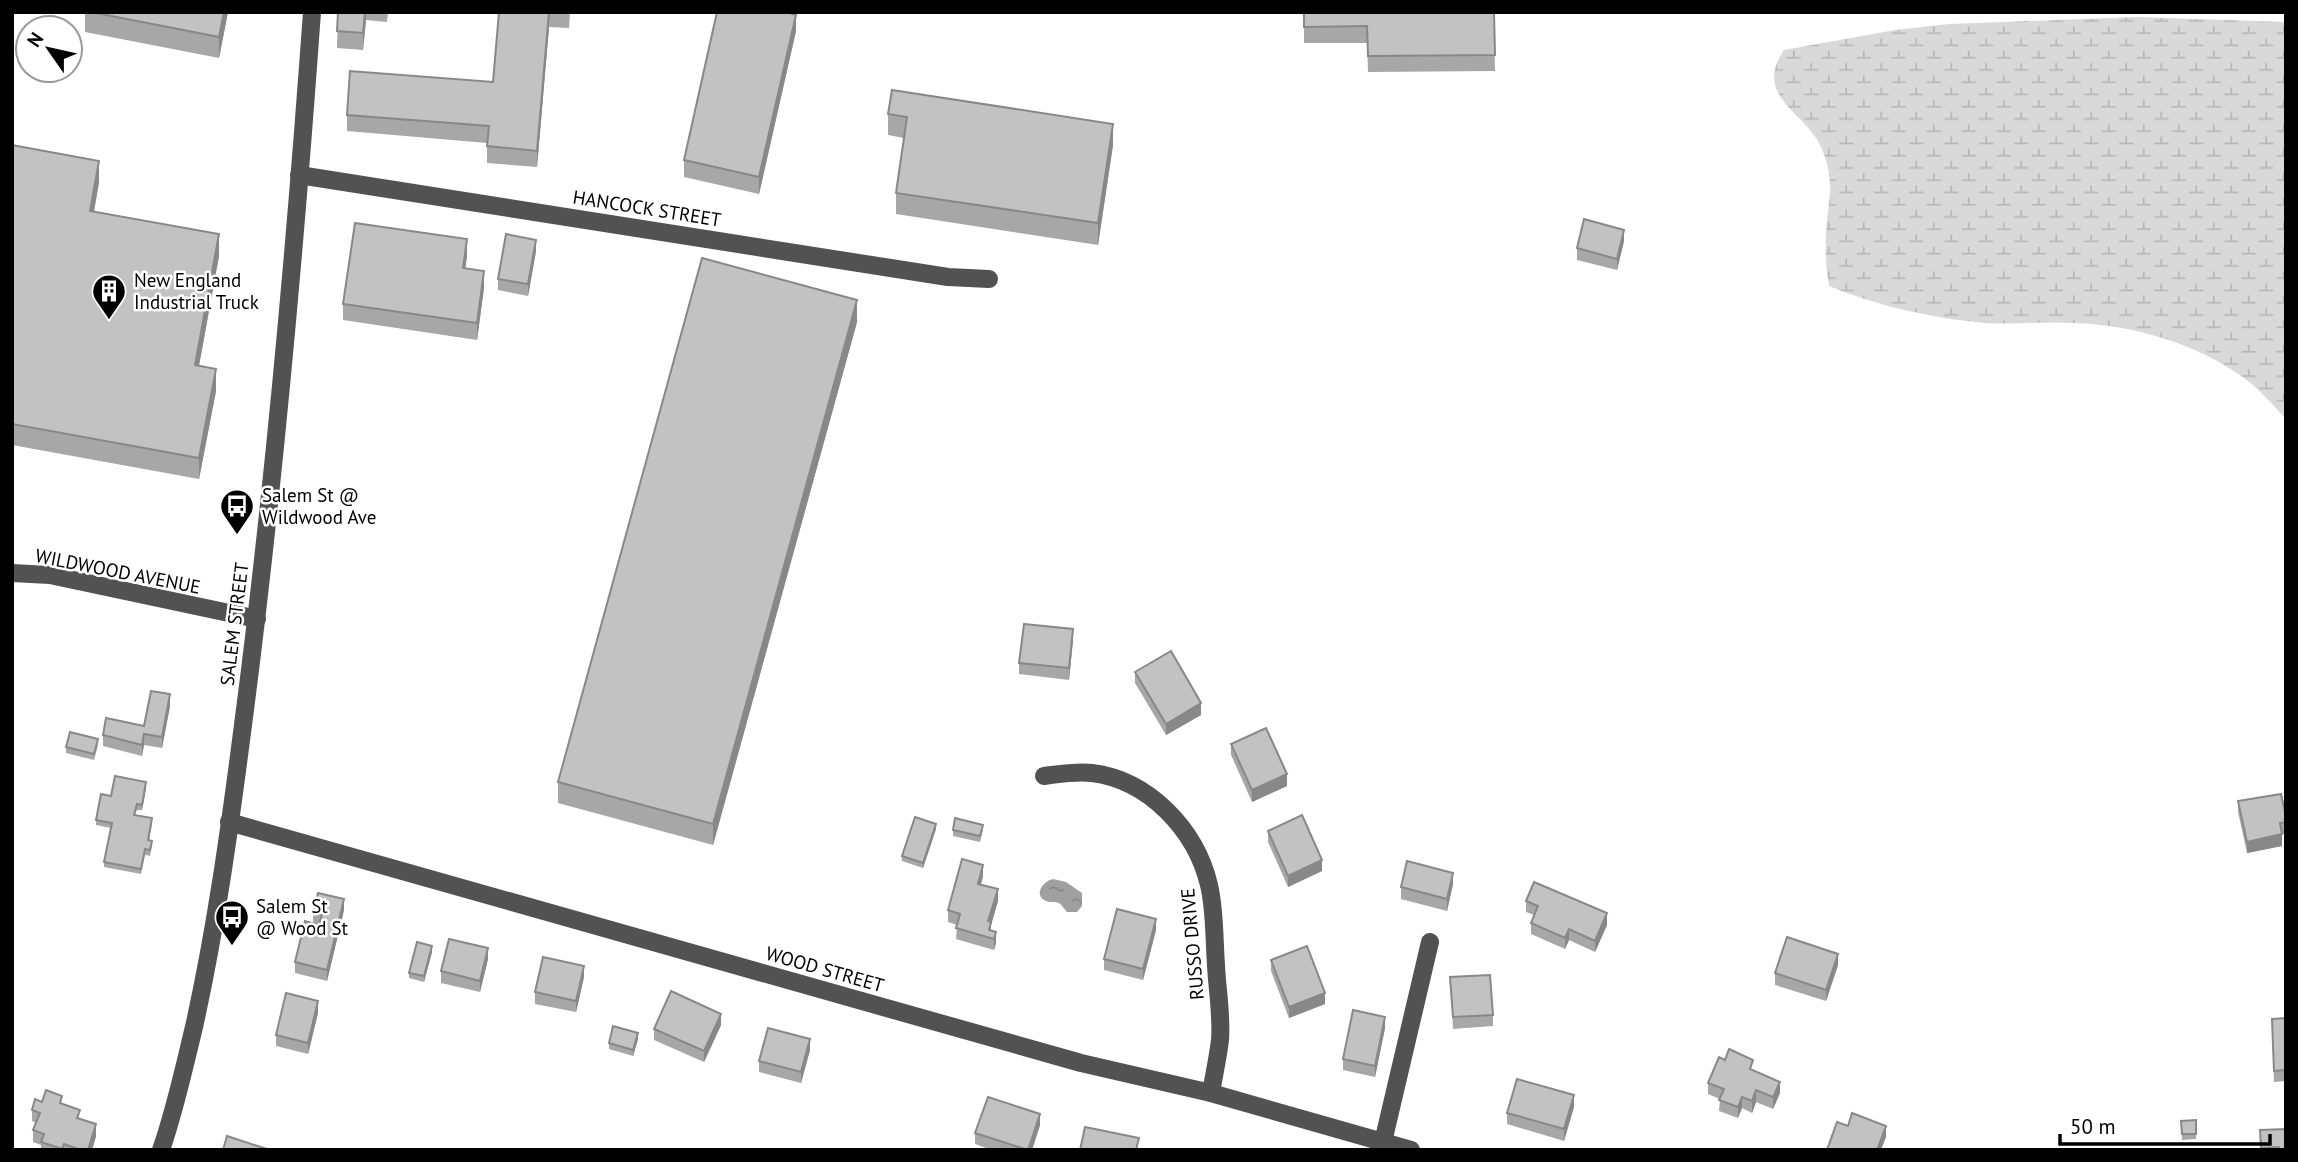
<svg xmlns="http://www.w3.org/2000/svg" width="2298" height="1162" font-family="'PT Sans',sans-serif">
<defs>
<pattern id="wetland-marsh" width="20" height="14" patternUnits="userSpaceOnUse" patternTransform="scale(1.75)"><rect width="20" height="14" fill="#d9d9d9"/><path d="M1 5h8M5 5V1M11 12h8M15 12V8" fill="none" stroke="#b8b8b8"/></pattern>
<pattern id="water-ripples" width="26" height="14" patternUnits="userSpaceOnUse" patternTransform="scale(1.75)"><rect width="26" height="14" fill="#a0a0a0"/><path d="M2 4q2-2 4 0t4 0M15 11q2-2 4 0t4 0" fill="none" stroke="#888"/></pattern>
</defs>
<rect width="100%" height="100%" fill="#fff"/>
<path fill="url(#wetland-marsh)" d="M2138,17L2286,22V419C2273,405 2259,389 2244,378C2196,343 2133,325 2074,323C2044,321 2014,325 1984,323C1931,318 1878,306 1829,286C1826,268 1825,252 1826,233C1828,198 1836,184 1822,149C1806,111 1752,97 1784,50L1895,30L1949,24Z"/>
<path fill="url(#water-ripples)" d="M1053,879L1066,882L1082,893V906L1077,912H1067C1064,909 1062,905 1059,903C1055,901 1050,903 1046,901C1033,895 1043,881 1053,879Z"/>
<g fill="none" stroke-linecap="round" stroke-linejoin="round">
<g stroke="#525252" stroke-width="18">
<path d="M299,175L948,277L989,279"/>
<path d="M12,573L50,575L257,619"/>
<path d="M1044,776C1060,774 1076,771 1092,773C1149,780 1196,830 1209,885C1215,910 1214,938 1216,965C1217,989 1222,1015 1220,1040C1218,1057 1214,1075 1211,1093"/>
<path d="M229,822L1081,1063L1211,1093L1411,1150"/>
<path d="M1383,1142L1430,942"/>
<path d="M161,1150C175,1110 184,1068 194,1027C216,928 230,826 243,725C274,488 295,250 312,12"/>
</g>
</g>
<g fill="#a7a7a7">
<path d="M85,12H228L219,58L85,32Z"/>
<path d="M338,12H388L387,22L366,20L363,50L337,48Z"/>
<path d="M499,12H570L569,28L549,27L537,167L487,163V143L347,131V115L493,82Z"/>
<path d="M1304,12H1494L1495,71L1368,72L1367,43H1304Z"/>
<path d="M796,31L759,194L684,177V160Z"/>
<path d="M888,114L1113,145L1098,245L896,214V193L904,138L888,135Z"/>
<path d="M12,145L99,182L94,212L219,256L199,366L216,391L199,479L12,445Z"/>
<path d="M1624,241L1617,270L1577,260V248Z"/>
<path d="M536,251L528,296L498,290V279Z"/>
<path d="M467,256L465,269L484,288L477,340L343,320V304Z"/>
<path d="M857,322L713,845L558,803V782Z"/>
<path d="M1073,640L1069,680L1019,674V663Z"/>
<path d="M1135,672L1201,715L1166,735L1135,683Z"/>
<path d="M170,706L162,748L144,745L142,756L103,746V735L144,726Z"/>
<path d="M1231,744L1287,786L1252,802L1231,755Z"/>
<path d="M98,745L94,760L66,753V747Z"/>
<path d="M146,788L142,810H137L135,815L152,824L149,840L152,846L150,856L145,855L141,874L104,867V862L111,828L96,825V820L111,796Z"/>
<path d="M2238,801L2286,816V833L2282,834V846L2247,853L2238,812Z"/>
<path d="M936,829L923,868L902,861V856Z"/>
<path d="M953,830H983L980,842L953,836Z"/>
<path d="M1268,831L1322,871L1288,887L1268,842Z"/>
<path d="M983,876L981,884L998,901L991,925V931L996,943L994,950L956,939L957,925L948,922V910Z"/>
<path d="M1453,884L1447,911L1401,899V887Z"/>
<path d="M1526,901L1607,925L1595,952L1569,940L1565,949L1531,934V923L1534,915L1526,912Z"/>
<path d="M344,910L327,981L295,973V962L313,923V912Z"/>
<path d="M1156,930L1143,980L1104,970V959Z"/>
<path d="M432,952L424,982L409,978V973Z"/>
<path d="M488,959L480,992L441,983V971Z"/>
<path d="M1271,960L1325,1004L1289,1018L1271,971Z"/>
<path d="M1838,965L1826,1001L1775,985V973Z"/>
<path d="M584,977L576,1012L535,1004V992Z"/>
<path d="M1450,977L1493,1015V1026L1453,1029Z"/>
<path d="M318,1013L308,1054L276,1046V1035Z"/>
<path d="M2286,1018V1081L2274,1082L2272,1030Z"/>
<path d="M721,1025L704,1062L654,1040V1029Z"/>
<path d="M1385,1028L1375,1077L1343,1070V1059Z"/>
<path d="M638,1039L633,1056L609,1049V1043Z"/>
<path d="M810,1050L801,1083L759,1072V1061Z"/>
<path d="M1753,1070L1780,1093L1773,1109L1756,1102L1752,1113L1742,1108L1738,1118L1719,1111L1720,1099L1708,1094V1083Z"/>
<path d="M42,1102L62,1104L80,1119L96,1136L92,1150H41V1145L33,1142V1130L36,1123L32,1121V1110Z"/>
<path d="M1574,1107L1564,1141L1507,1124V1113Z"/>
<path d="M2196,1120V1139L2182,1140L2181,1121Z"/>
<path d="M1040,1125L1032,1150H992L975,1144V1133Z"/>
<path d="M2260,1130L2286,1150H2261Z"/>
</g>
<g fill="#888">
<path d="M224,12H228L219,58V37Z"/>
<path d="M365,12L366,20L363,50V33Z"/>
<path d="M549,12V27L537,167V151Z"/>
<path d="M796,15V31L759,194V177Z"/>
<path d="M1113,124V145L1098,245V223Z"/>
<path d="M99,161V182L90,233V211Z"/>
<path d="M1624,230V241L1617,270V259Z"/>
<path d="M219,234V256L195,387V365Z"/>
<path d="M467,239V256L463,285V268Z"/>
<path d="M536,240V251L528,296V284Z"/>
<path d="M484,271V288L477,340V323Z"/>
<path d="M857,300V322L713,845V824Z"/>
<path d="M216,369V391L199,479V458Z"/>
<path d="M1073,629V640L1069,680V668Z"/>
<path d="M170,694V706L162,748V737Z"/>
<path d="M1201,703V715L1166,735V724Z"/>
<path d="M144,734V745L142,756V745Z"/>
<path d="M1287,774V786L1252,802V790Z"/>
<path d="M146,782V788L142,810V805Z"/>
<path d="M936,824V829L923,868V863Z"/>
<path d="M2282,834V846L2247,853V842Z"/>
<path d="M1322,860V871L1288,887V876Z"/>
<path d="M983,865V876L978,895V884Z"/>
<path d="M1453,873V884L1447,911V899Z"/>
<path d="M998,889V901L991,925L990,938L988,921Z"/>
<path d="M344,899V910L327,981V970Z"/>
<path d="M1607,913V925L1595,952V941Z"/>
<path d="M1156,919V930L1143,980V969Z"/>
<path d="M1569,929V940L1565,949V938Z"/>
<path d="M996,932V943L994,950V939Z"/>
<path d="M432,946V952L424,982V976Z"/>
<path d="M488,948V959L480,992V981Z"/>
<path d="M1838,954V965L1826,1001V990Z"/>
<path d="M584,966V977L576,1012V1001Z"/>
<path d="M1325,993V1004L1289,1018V1007Z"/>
<path d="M318,1001V1013L308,1054V1043Z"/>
<path d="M721,1014V1025L704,1062V1051Z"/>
<path d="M1385,1017V1028L1375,1077V1066Z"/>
<path d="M638,1033V1039L633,1056V1050Z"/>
<path d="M810,1039V1050L801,1083V1072Z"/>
<path d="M1780,1082V1093L1773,1109V1097Z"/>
<path d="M1756,1090V1102L1752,1113V1101Z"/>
<path d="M1574,1095V1107L1564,1141V1129Z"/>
<path d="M1742,1097V1108L1738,1118V1107Z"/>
<path d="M1040,1114V1125L1032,1150H1028Z"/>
<path d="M96,1124V1136L92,1150H88Z"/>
<path d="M1886,1126V1137L1881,1150H1877Z"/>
</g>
<g fill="#c2c2c2" stroke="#888" stroke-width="2">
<path d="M91,12H224L219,37Z"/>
<path d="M338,12H365L363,33L337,31Z"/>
<path d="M499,12H549L537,151L487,146L489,126L347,115L350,71L493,82Z"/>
<path d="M717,12H786L796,15L759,177L684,160Z"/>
<path d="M1304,12H1494L1495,55L1368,56L1367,26L1304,27Z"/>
<path d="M892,90L1113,124L1098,223L896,193L907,117L888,114Z"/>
<path d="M12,145L99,161L90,211L219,234L195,365L216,369L199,458L12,424Z"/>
<path d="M1584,219L1624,230L1617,259L1577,248Z"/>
<path d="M355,223L467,239L463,268L484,271L477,323L343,304Z"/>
<path d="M506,234L536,240L528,284L498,279Z"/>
<path d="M702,258L857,300L713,824L558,782Z"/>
<path d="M1024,624L1073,629L1069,668L1019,663Z"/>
<path d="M1171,651L1201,703L1166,724L1135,672Z"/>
<path d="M151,691L170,694L162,737L144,734L142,745L103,735L106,718L144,726Z"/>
<path d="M1266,728L1287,774L1252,790L1231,744Z"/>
<path d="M70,732L98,739L94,754L66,747Z"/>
<path d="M115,776L146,782L142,805L137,804L134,815L152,818L148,840L152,841L150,850L145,849L141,869L104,862L112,823L96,820L101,794L111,796Z"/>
<path d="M2281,794L2286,816V822L2280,823L2282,834L2247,842L2238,801Z"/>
<path d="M1302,815L1322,860L1288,876L1268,831Z"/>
<path d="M915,817L936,824L923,863L902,856Z"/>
<path d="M955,818L983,825L980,836L953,830Z"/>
<path d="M962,859L983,865L978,884L998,889L988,921L991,922L989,930L996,932L994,939L956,928L960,914L948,910Z"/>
<path d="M1407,861L1453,873L1447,899L1401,887Z"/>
<path d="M1534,882L1607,913L1595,941L1569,929L1565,938L1531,923L1538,906L1526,901Z"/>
<path d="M318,893L344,899L327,970L295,962L305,921L319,925L322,914L313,912Z"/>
<path d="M1117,909L1156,919L1143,969L1104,959Z"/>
<path d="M1787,937L1838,954L1826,990L1775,973Z"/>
<path d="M449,939L488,948L480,981L441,971Z"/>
<path d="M417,942L432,946L424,976L409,973Z"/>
<path d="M1307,946L1325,993L1289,1007L1271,960Z"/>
<path d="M543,957L584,966L576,1001L535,992Z"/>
<path d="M1490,975L1493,1015L1453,1017L1450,977Z"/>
<path d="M671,991L721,1014L704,1051L654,1029Z"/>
<path d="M286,993L318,1001L308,1043L276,1035Z"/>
<path d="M1353,1010L1385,1017L1375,1066L1343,1059Z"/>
<path d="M2286,1018V1070L2274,1071L2272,1019Z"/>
<path d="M613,1026L638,1033L633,1050L609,1043Z"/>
<path d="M768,1028L810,1039L801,1072L759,1061Z"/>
<path d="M1729,1049L1753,1060L1750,1069L1780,1082L1773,1097L1756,1090L1752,1101L1742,1097L1738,1107L1719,1100L1724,1089L1708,1083L1719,1057L1725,1060Z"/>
<path d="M1517,1079L1574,1095L1564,1129L1507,1113Z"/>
<path d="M46,1090L62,1096L60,1103L80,1110L77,1118L96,1124L88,1150H81L64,1144L62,1149L41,1142L44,1134L33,1130L40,1113L32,1110L35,1099L42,1102Z"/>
<path d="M988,1097L1040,1114L1028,1150L975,1133Z"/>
<path d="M1852,1113L1886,1126L1877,1150H1827L1837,1122L1848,1126Z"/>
<path d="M2196,1120V1134H2182L2181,1121Z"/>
<path d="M1085,1127L1139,1138L1136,1150H1080Z"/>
<path d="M2286,1129V1150H2280L2279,1147L2261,1148L2260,1130Z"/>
<path d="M227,1136L270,1150H223Z"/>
</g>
<defs>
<g id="building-pin" transform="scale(1.75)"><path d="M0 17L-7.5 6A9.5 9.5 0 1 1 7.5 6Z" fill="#000" stroke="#fff"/><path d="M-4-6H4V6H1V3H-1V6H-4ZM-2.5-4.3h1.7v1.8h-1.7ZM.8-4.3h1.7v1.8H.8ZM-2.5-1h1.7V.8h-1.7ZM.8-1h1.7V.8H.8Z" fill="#fff"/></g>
<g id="bus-pin" transform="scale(1.75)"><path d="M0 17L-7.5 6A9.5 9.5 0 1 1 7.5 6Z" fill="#000" stroke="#fff"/><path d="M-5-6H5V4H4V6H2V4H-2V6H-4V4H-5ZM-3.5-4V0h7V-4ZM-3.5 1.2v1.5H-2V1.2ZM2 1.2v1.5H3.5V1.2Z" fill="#fff"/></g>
</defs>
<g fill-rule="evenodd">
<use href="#building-pin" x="109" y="291"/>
<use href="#bus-pin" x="237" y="506"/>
<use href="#bus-pin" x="232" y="917"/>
</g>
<g text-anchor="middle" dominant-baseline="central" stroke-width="5" stroke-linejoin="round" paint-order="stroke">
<g font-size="19" fill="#000" stroke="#fff">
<text transform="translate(647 208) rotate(9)">HANCOCK STREET</text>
<text transform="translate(118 571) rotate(11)">WILDWOOD AVENUE</text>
<text transform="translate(234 624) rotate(-83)">SALEM STREET</text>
<text transform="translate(1192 944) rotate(-95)">RUSSO DRIVE</text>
<text transform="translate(825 969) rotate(16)">WOOD STREET</text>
</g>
<g font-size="19" fill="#000" stroke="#fff" text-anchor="start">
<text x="134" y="280">New England<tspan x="134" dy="22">Industrial Truck</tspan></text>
<text x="262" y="495">Salem St @<tspan x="262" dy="22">Wildwood Ave</tspan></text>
<text x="256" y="906">Salem St<tspan x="256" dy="22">@ Wood St</tspan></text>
</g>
</g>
<rect width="2298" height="1162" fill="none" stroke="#000000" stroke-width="28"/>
<g transform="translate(49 49) rotate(304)"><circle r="33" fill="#ffffff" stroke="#999999" stroke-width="2"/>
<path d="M0-5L12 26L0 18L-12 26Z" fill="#000000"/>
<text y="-10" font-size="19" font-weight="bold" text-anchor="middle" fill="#000000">N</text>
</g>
<path d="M2060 1134v10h210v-10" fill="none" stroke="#000000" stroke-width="3.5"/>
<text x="2070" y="1134" font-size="21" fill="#000000" stroke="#ffffff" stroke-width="5" paint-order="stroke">50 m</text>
</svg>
